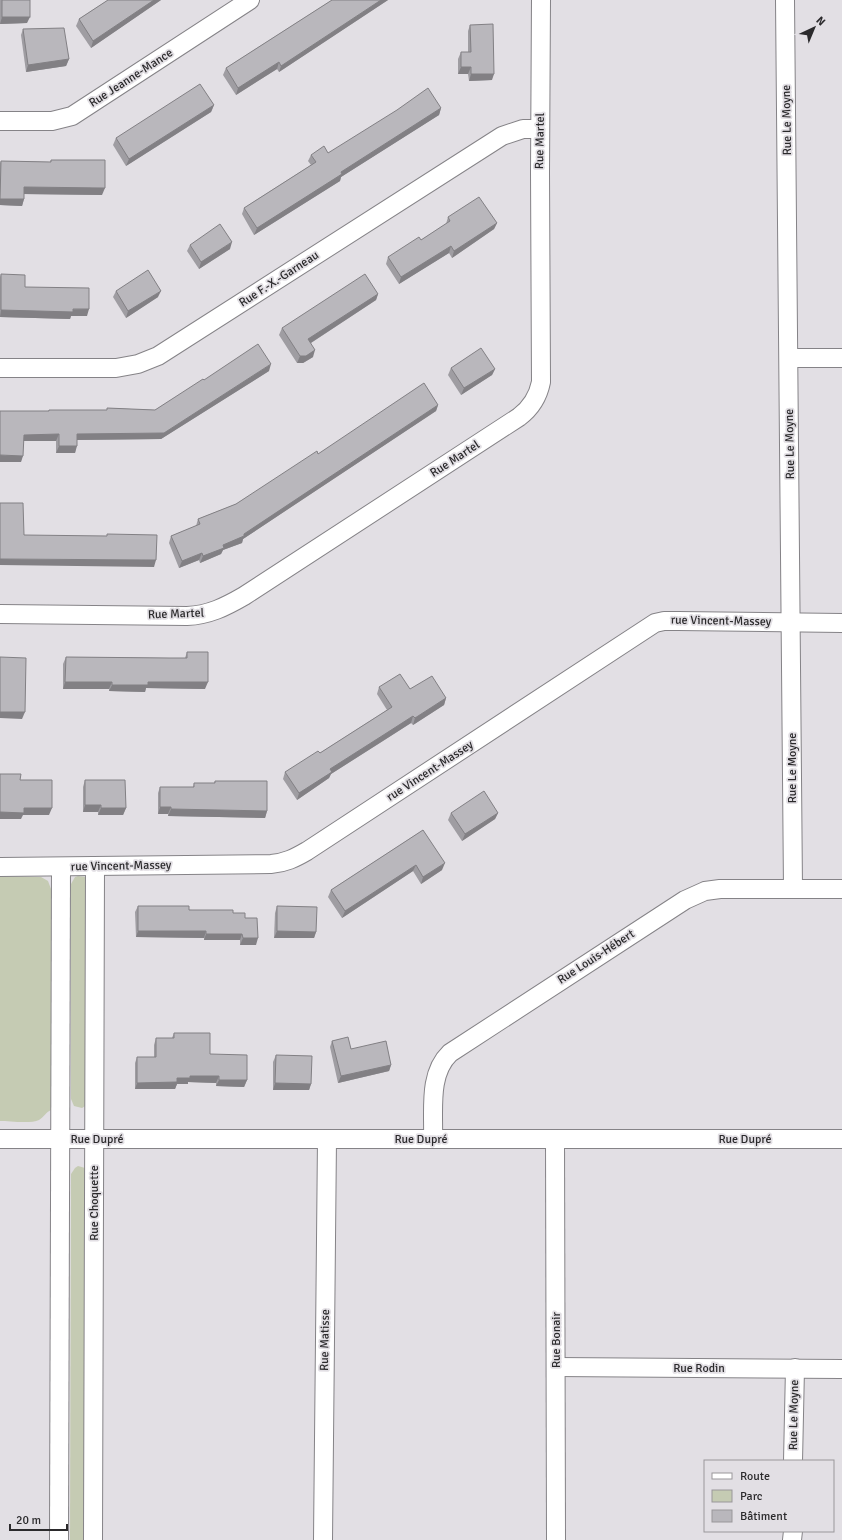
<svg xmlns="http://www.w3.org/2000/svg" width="842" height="1540" font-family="Signika,sans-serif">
<rect width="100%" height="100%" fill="#e2dfe4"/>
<g fill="#c5cbb3">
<path d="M0,876L41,877L48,881L51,889V1110C46,1112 44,1117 39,1120C31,1124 9,1121 0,1121Z"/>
<path d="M78,876L86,877L88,881L87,1105L82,1108L74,1106L71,1099V884L75,877Z"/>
<path d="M78,1166L85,1168L88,1540H70L71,1174L75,1168Z"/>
</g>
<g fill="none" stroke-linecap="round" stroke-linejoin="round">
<g stroke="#858387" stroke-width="20">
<g id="minor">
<path d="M785,0L793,888"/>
<path d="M0,121H52L72,116L250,0"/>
<path d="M789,358H842"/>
<path d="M0,368H116L138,364L158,356L502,136L523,129H540"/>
<path d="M0,614L187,616C209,615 225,607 244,596L519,417C531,408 538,397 541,382L540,172L541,0"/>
<path d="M0,867L271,864C285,863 295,858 307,851L655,623L664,621H678L842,623"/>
<path d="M0,1139H842"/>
<path d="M433,1139C434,1110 428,1074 450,1053L685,900L705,891L720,889H842"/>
<path d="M555,1139L556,1540"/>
<path d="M556,1367L842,1369"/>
<path d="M793,1461L795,1368"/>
<path d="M59,1540L61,867"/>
<path d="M93,1540L95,867"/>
<path d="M323,1540L327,1139"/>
<path d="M792,1540L793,1531"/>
</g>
</g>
<use href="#minor" stroke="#fff" stroke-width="18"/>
</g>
<g fill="#9f9da2">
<path d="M0,0H30L27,23L0,24Z"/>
<path d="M108,0H161L91,48L76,26L79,19Z"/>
<path d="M332,0H388L279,72L277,69L236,95L223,75L226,68Z"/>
<path d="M470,25L492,80L469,81L468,74H458V59L461,52H468V31Z"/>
<path d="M23,29L69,59L66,66L26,72L21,35Z"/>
<path d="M214,105L211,112L126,166L113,145L116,138Z"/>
<path d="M441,108L439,115L341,177L340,181L254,235L242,214L244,208L311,165L308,161L311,155L328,153Z"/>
<path d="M51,160L102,195L24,194V199L22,206L0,205V163L1,161L50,162Z"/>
<path d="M448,217L497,223L494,229L452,258L449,253L399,284L386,264L388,257L421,240L446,224Z"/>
<path d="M190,245L230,249L199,269L187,251Z"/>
<path d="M1,274L25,287L87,316H71L70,319L0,317V277Z"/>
<path d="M116,291L158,297L126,318L113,297Z"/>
<path d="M378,294L376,300L311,343L313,357L303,363H297L279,335L282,328Z"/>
<path d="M451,368L495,369L492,375L461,395L448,375Z"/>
<path d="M269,371L161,439L77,440L75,453H56V441H23L21,462H0L48,411L49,410H107V408L155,410L204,380Z"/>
<path d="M438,405L436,411L243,539L242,543L223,550L221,554L200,563L199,560L179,568L169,543L171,536L196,526L198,519L236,504L318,454Z"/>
<path d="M187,652L205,689L146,688L145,692L109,691V689H63V664L66,657L169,658H185Z"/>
<path d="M379,687L410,689L446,698L444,705L413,725L411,723L383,741L331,774L329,778L297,800L283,779L285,772L320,753L387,710L377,694Z"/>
<path d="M85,780L126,808L123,815H98V812H83V787Z"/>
<path d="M215,781L267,811L265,818L168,816V814H158V793L160,787H193L194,783H214Z"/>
<path d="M451,813H498L495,819L462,841L448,820Z"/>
<path d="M423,830L442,870L421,884L413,871L342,918L328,897L331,890Z"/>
<path d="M138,906L233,913L245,918L256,945H240V940H204V938L136,937L135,912Z"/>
<path d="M277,906L316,932L314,938H274L275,913Z"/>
<path d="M174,1033L210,1054L247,1080L244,1087L216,1086V1083L188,1082V1084H177L175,1089H135V1063L137,1057H154V1045L156,1038H172Z"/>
<path d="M332,1041L351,1049L391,1065L389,1071L338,1083L330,1047Z"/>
<path d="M276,1055L311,1084L309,1090H273V1062Z"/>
</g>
<g fill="#828084">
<path d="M154,0H161L91,48L93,41Z"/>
<path d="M381,0H388L279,72L281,66Z"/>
<path d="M2,17H30L27,23L0,24Z"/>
<path d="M69,59L66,66L26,72L28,65Z"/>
<path d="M279,62L277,69L236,95L238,88Z"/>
<path d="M461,67H471L468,74H458Z"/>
<path d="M471,74H494L492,80L469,81Z"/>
<path d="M214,105L211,112L126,166L129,159Z"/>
<path d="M441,108L439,115L341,177L340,181L254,235L257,228L341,172Z"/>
<path d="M24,187L105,188L102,195L22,194Z"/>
<path d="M0,199H24L22,206L0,205Z"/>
<path d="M497,223L494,229L452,258L454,251Z"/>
<path d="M232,242L230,249L199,269L201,262Z"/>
<path d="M451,246L449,253L399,284L401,277Z"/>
<path d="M161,291L158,297L126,318L128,311Z"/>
<path d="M378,294L376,300L306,346L308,339Z"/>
<path d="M89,309L87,316H71L70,319L0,317L1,310Z"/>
<path d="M315,350L313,357L303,363H297L300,356Z"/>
<path d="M271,364L269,371L161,439L75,440L77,434L164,433Z"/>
<path d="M495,369L492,375L461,395L464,388Z"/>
<path d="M438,405L436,411L243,539L242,543L223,550L221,554L200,563L203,556L244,534Z"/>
<path d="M59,434L56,441H21L24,435Z"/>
<path d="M59,446H77L75,453H56Z"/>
<path d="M0,455L23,456L21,462H0Z"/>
<path d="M202,553L199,560L179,568L182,561Z"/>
<path d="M0,559L156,560L154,567L0,565Z"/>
<path d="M65,682H112L109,689H63Z"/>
<path d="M148,682H208L205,689L146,688L145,692L109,691L112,685Z"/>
<path d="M446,698L444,705L413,725L415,718Z"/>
<path d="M0,712H25L22,719L0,718Z"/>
<path d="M413,716L411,723L331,774L329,778L297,800L299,793L330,769Z"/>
<path d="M85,805H101L98,812H83Z"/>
<path d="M160,807H171L168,814H158Z"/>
<path d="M24,808H52L49,815H23L21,819H0V812Z"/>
<path d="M101,808H126L123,815H98Z"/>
<path d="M171,809L267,811L265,818L168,816Z"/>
<path d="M498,813L495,819L462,841L465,834Z"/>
<path d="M445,863L442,870L421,884L423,877Z"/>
<path d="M416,865L413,871L342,918L345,911Z"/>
<path d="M138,931H206L204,938L136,937Z"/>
<path d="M277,931L316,932L314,938H274Z"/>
<path d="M206,934H242L240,940H204Z"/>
<path d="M243,938H258L256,945H240Z"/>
<path d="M391,1065L389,1071L338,1083L341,1076Z"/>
<path d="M190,1076H219L216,1083L188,1082V1084H177L175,1089H135L137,1083Z"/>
<path d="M219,1080H247L244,1087L216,1086Z"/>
<path d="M275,1083L311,1084L309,1090H273Z"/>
</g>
<g fill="#b9b7bc" stroke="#828084">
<rect x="2" y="0" width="28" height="17"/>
<path d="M108,0H154L93,41L79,19Z"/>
<path d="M332,0H381L281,66L279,62L238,88L226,68Z"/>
<path d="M493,24L494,74H471V67H461V52H471L470,25Z"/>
<path d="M64,28L69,59L28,65L23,29Z"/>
<path d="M200,84L214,105L129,159L116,138Z"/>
<path d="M428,88L441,108L341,172L342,174L257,228L244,208L316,162L311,155L324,146L328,153L397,110Z"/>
<path d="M51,160H105V188L24,187V199H0L1,161L51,162Z"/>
<path d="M479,197L497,223L454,251L451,246L401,277L388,257L419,237L421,240L450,221L448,217Z"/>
<path d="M220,224L232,242L201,262L190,245Z"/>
<path d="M148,270L161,291L128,311L116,291Z"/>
<path d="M1,274L25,275V287L89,288V309H73V312L1,310Z"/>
<path d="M365,274L378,294L308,339L315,350L306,356H300L282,328Z"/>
<path d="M258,344L271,364L164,433L77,434V446H59V434L24,435L23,456L0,455V411H49V410H107V408L155,410L203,379L204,380Z"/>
<path d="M481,348L495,369L464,388L451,368Z"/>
<path d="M424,383L438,405L244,534V536L223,545L224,548L203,556L202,553L182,561L171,536L200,524L198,519L236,504L317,451L318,454Z"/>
<path d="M0,503H23L24,535L107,536V534L157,535L156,560L0,559Z"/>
<path d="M187,652H208V682H148V685H112V682H65L66,657L169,658H187Z"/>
<path d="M0,657L26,658L25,712H0Z"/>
<path d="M400,674L410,689L432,676L446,698L415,718L413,716L385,734L330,769L332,772L299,793L285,772L318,751L320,753L392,707L379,687Z"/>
<path d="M0,774H21L20,780H52V808H24V813L0,812Z"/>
<path d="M85,780H125L126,808H101V805H85Z"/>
<path d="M215,781H267V811L171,809V807H160V787H194V783H215Z"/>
<path d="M484,791L498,813L465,834L451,813Z"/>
<path d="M423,830L445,863L423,877L416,865L345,911L331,890Z"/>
<path d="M138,906H189V910H233V913H245V918H257L258,938H243L242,934H206V931H138Z"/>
<path d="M277,906L317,907L316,932L277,931Z"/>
<path d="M174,1033H210V1054L247,1055V1080H219V1076H190V1078H177V1082L137,1083V1057H156V1038H174Z"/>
<path d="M348,1037L351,1049L386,1041L391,1065L341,1076L332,1041Z"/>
<path d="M276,1055L312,1056L311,1084L275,1083Z"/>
</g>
<g text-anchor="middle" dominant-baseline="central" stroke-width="3.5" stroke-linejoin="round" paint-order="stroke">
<g font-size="12" fill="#2b2a2c" stroke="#e2dfe4">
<text transform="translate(131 78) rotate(-33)">Rue Jeanne-Mance</text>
<text transform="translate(787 120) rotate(-91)">Rue Le Moyne</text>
<text transform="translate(540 141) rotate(-89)">Rue Martel</text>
<text transform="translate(279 279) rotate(-33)">Rue F.-X.-Garneau</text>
<text transform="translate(790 444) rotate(-91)">Rue Le Moyne</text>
<text transform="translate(455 459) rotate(-33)">Rue Martel</text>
<text transform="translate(176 614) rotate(-2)">Rue Martel</text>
<text transform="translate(721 621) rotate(1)">rue Vincent-Massey</text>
<text transform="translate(792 768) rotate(-90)">Rue Le Moyne</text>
<text transform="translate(430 771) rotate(-33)">rue Vincent-Massey</text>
<text transform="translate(121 866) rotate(-1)">rue Vincent-Massey</text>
<text transform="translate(596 957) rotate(-33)">Rue Louis-Hébert</text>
<text x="97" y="1139">Rue Dupré</text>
<text x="421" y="1139">Rue Dupré</text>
<text x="745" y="1139">Rue Dupré</text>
<text transform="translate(94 1203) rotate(-90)">Rue Choquette</text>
<text transform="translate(325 1340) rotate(-89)">Rue Matisse</text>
<text transform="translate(556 1340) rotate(-90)">Rue Bonair</text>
<text x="699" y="1368">Rue Rodin</text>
<text transform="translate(794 1415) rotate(-89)">Rue Le Moyne</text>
</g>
</g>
<rect x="704" y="1460" width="130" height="72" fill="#e2dfe4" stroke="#99979a"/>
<rect x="712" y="1473" width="20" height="6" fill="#ffffff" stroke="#99979a"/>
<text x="740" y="1480" font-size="12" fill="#2b2a2c">Route</text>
<rect x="712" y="1490" width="20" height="12" fill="#c5cbb3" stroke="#99979a"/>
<text x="740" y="1500" font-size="12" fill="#2b2a2c">Parc</text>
<rect x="712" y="1510" width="20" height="12" fill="#b9b7bc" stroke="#99979a"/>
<text x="740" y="1520" font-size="12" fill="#2b2a2c">Bâtiment</text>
<g transform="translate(814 28) rotate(44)" stroke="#e2dfe4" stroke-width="3" paint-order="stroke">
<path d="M0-3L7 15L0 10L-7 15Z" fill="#2b2a2c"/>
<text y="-6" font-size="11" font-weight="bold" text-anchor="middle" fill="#2b2a2c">N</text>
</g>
<path d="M10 1524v6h57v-6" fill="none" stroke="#2b2a2c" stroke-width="2"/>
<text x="16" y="1524" font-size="12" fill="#2b2a2c" stroke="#e2dfe4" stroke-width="3" paint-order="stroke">20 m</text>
</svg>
